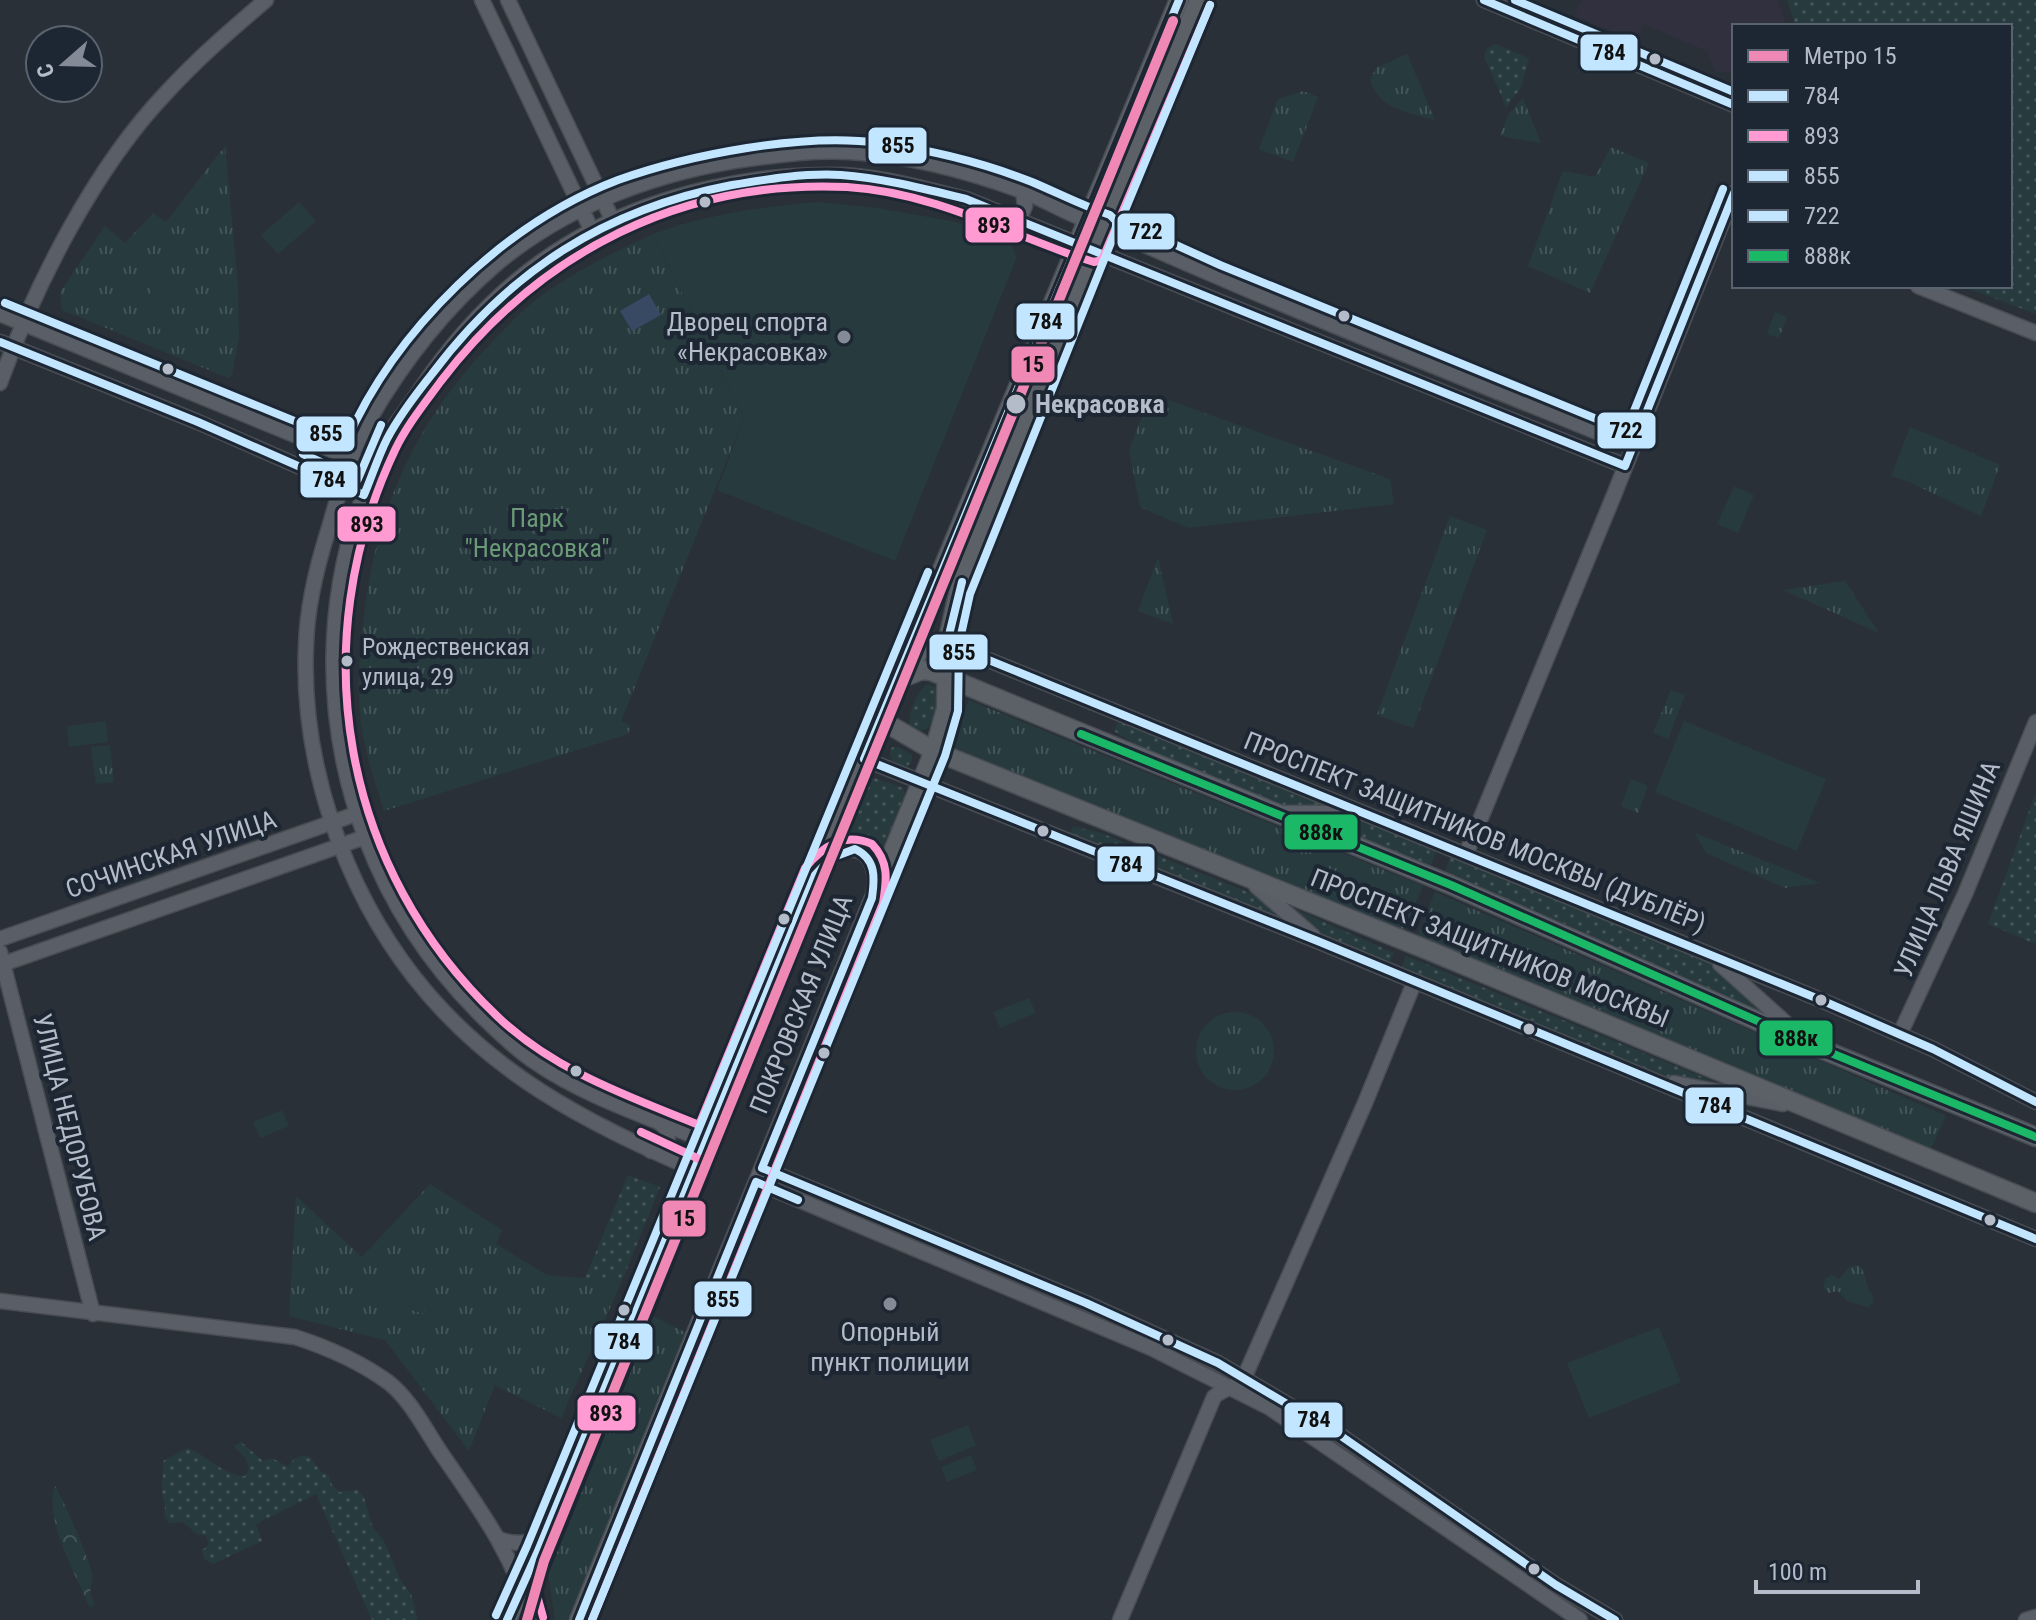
<svg xmlns="http://www.w3.org/2000/svg" width="2036" height="1620" font-family="'Roboto Condensed',sans-serif">
<defs>
<pattern id="grass-dots" width="8" height="8" patternUnits="userSpaceOnUse" patternTransform="scale(2)"><rect width="8" height="8" fill="#273a3e"/><path d="M2 2h.1M6 6h.1" fill="none" stroke="#445559" stroke-width="1.8" stroke-linecap="round"/></pattern>
<pattern id="forest-crowns" width="20" height="18" patternUnits="userSpaceOnUse" patternTransform="scale(2)"><rect width="20" height="18" fill="#273a3e"/><path d="M2 6a3 3 0 1 1 6 0M12 15a3 3 0 1 1 6 0" fill="none" stroke="#445559"/></pattern>
<pattern id="park-tufts" width="24" height="20" patternUnits="userSpaceOnUse" patternTransform="scale(2)"><rect width="24" height="20" fill="#273a3e"/><path d="M3 7l-1-3M5 7V3M7 7l1-3M15 17l-1-3M17 17v-4M19 17l1-3" fill="none" stroke="#445559"/></pattern>
</defs>
<rect width="100%" height="100%" fill="#2a3038"/>
<path fill="#31303e" d="M1581,0H1777L1785,21L1782,26H1734V72H1715L1707,51L1643,24L1635,41L1574,16Z"/>
<g fill="url(#grass-dots)">
<path d="M1787,0H2036V314L1962,286H2010V26H1796Z"/>
<path d="M1495,44L1529,58L1521,88L1506,107L1484,56L1487,48Z"/>
<path d="M928,684L938,688L941,699L928,728L918,732L910,727C907,715 917,690 928,684Z"/>
<path d="M1119,719L1342,808L1279,805L1140,747L1114,731Z"/>
<path d="M892,747H898L912,755V761L906,768L892,762L890,752Z"/>
<path d="M875,778L903,788L905,793L879,859C870,841 858,833 840,845L866,782Z"/>
<path d="M2036,792V944L1988,924Z"/>
<path d="M1361,818L1436,851L1431,865L1313,819Z"/>
<path d="M1073,826L1101,833L1250,893L1267,904L1290,927L1069,837Z"/>
<path d="M1451,855L1709,961L1777,1024L1570,926L1444,874Z"/>
<path d="M1288,906L1394,953L1388,965L1319,937Z"/>
<path d="M1406,956L1732,1089L1646,1074L1400,972Z"/>
<path d="M628,1175L660,1187L622,1281L585,1278Z"/>
<path d="M241,1442L263,1461L272,1458L288,1467C294,1457 298,1454 310,1457L321,1472L329,1476L332,1485L339,1492L358,1490L364,1497L372,1526L384,1541L400,1579L411,1594L418,1620H372L316,1494L256,1524L262,1541L213,1564L204,1559L202,1550L209,1545L206,1536L197,1534L183,1522L169,1523L164,1516C167,1505 162,1499 162,1488C162,1479 164,1471 163,1461L188,1448C207,1456 225,1476 245,1476L249,1468L246,1459L234,1446Z"/>
</g>
<path fill="url(#forest-crowns)" d="M55,1486C63,1498 90,1561 92,1574C93,1587 86,1590 95,1604L90,1608C77,1576 43,1519 55,1486Z"/>
<g fill="url(#park-tufts)">
<path d="M1407,54L1435,120C1408,112 1380,110 1370,80L1376,68Z"/>
<path d="M1303,91L1318,97L1293,162L1259,149L1278,99Z"/>
<path d="M1523,98L1541,143L1500,136L1508,115Z"/>
<path d="M225,146L238,287L239,338L232,375L228,378L62,310L60,292L105,226L125,243L153,213L166,222Z"/>
<path d="M1611,147L1649,163L1590,293L1528,266L1563,171L1595,177Z"/>
<path d="M653,234L744,418L621,721L631,726L628,734L384,811C375,782 365,753 361,723C357,692 359,658 363,626C373,521 409,433 481,354C497,337 514,318 532,303C569,274 611,254 653,234Z"/>
<path d="M1775,312L1787,317L1779,338L1767,334Z"/>
<path d="M1151,394L1390,479L1394,504L1188,528L1140,507L1129,450Z"/>
<path d="M1928,434L2000,465L1981,516L1909,482Z"/>
<path d="M1450,516L1487,530L1413,728L1377,715Z"/>
<path d="M1158,557L1173,624L1138,611Z"/>
<path d="M1845,581L1879,633L1783,590Z"/>
<path d="M1671,690L1685,695L1668,739L1653,733Z"/>
<path d="M969,700L1423,886L1403,933L951,746Z"/>
<path d="M110,745L114,782L96,784L91,747Z"/>
<path d="M1631,779L1648,786L1638,813L1621,806Z"/>
<path d="M1695,833L1820,883L1785,888L1706,853Z"/>
<path d="M1435,892L1946,1116L1931,1148L1416,938Z"/>
<circle cx="1235" cy="1051" r="39"/>
<path d="M430,1184L502,1230L496,1244L547,1275L622,1281L561,1418L495,1385L469,1451L385,1340L289,1316L296,1196L362,1257Z"/>
<path d="M1856,1265L1862,1268L1869,1290L1873,1295V1302L1868,1307L1847,1301L1838,1291L1828,1293L1823,1287L1826,1278L1832,1275L1839,1279L1849,1267Z"/>
<path d="M649,1314L689,1334L570,1620H555L547,1566Z"/>
</g>
<g fill="#273a3e">
<path d="M299,202L316,221L278,254L261,235Z"/>
<path d="M818,202L877,208L952,221L1009,240L1017,257L895,561L717,490L744,418L653,234C707,214 761,207 818,202Z"/>
<path d="M157,276L181,285L163,330L139,321Z"/>
<path d="M1910,427L1928,434L1909,482L1891,476Z"/>
<path d="M1734,486L1754,495L1738,533L1717,524Z"/>
<path d="M106,721L108,742L69,747L67,726Z"/>
<path d="M1684,721L1826,779L1797,851L1655,792Z"/>
<path d="M1029,998L1036,1013L1000,1028L993,1012Z"/>
<path d="M282,1110L289,1126L260,1138L253,1122Z"/>
<path d="M385,1270L432,1286L423,1314L376,1298Z"/>
<path d="M1659,1327L1681,1382L1589,1418L1567,1363Z"/>
<path d="M968,1425L976,1445L939,1461L930,1440Z"/>
<path d="M971,1455L977,1470L947,1482L941,1467Z"/>
</g>
<path fill="#384963" d="M649,294L661,315L632,331L620,311Z"/>
<g fill="none" stroke-linecap="round" stroke-linejoin="round">
<g stroke="#484c53" stroke-width="17">
<g id="minor">
<path d="M482,0L592,231"/>
<path d="M508,0L613,221"/>
<path d="M1484,0L1734,105"/>
<path d="M1009,216L1022,213L1025,206L1023,191"/>
<path d="M1918,286L2036,333"/>
<path d="M0,314L375,468"/>
<path d="M0,342L198,422L364,495"/>
<path d="M0,383C35,285 95,167 167,92C197,59 232,29 266,0"/>
<path d="M904,672L922,652L947,643L1821,1000L1933,1049L2036,1102"/>
<path d="M864,759L1320,942L2036,1239"/>
<path d="M1281,813H1356"/>
<path d="M1466,854L1614,495L1734,193"/>
<path d="M821,868C846,836 880,848 874,890"/>
<path d="M1256,886L1313,936"/>
<path d="M0,939L356,814"/>
<path d="M0,952L93,1314"/>
<path d="M3,964L365,837"/>
<path d="M1720,964L1797,1033"/>
<path d="M1900,1034L1965,894L2036,722"/>
<path d="M1674,1083L1783,1104"/>
<path d="M706,1141C649,1117 586,1097 535,1062C517,1050 502,1035 487,1021C433,969 393,910 366,839C322,722 322,595 370,479C376,464 381,449 389,435C398,420 410,405 420,390C464,324 520,268 591,231C665,193 752,174 835,175C879,175 923,189 966,199L1625,466"/>
<path d="M651,1151L663,1147L668,1140L665,1127L659,1122"/>
<path d="M762,1168L1086,1303L1218,1363L1341,1436L1556,1585L1615,1620"/>
<path d="M693,1169C584,1121 490,1074 414,977C343,886 301,762 306,646C307,606 316,569 328,531C339,494 349,454 369,420C402,363 445,308 495,265C567,204 662,170 755,158C786,154 817,150 849,152C906,155 968,171 1022,191C1044,199 1064,212 1086,220C1130,238 1173,258 1216,276C1354,336 1494,389 1633,447"/>
<path d="M756,1182L1151,1348L1270,1408L1580,1620"/>
<path d="M0,1301L295,1337C329,1348 359,1361 388,1382C409,1398 424,1427 439,1450C476,1504 515,1555 531,1620"/>
<path d="M499,1539C518,1546 532,1544 545,1529"/>
<path d="M1120,1620L1214,1397C1224,1387 1236,1388 1244,1378L1365,1103L1414,983"/>
<path d="M2026,1620L2036,1617"/>
</g>
</g>
<g stroke="#484c55" stroke-width="21">
<g id="major">
<path d="M899,679L922,670L931,671L1451,885L1814,1046L2036,1137"/>
<path d="M881,720L934,751L1430,951L2036,1203"/>
<path d="M507,1620L538,1551L693,1169L1179,0"/>
<path d="M579,1620L934,751L946,709L947,643L959,590L1086,268L1199,0"/>
</g>
</g>
<use href="#minor" stroke="#5a5e66" stroke-width="14"/>
<use href="#major" stroke="#5c6168" stroke-width="18"/>
<g stroke="#1d2633" stroke-width="14">
<g id="bus-1">
<path d="M1179,0L864,759L1320,942L2036,1239"/>
<path d="M1484,0L1734,105"/>
<path d="M0,342L198,422L364,495C372,476 378,457 387,439C399,416 416,394 432,374C509,271 606,209 732,185C768,179 805,173 841,175C883,178 925,189 966,199L1625,466L1734,193"/>
<path d="M962,582L947,643L1821,1000L1933,1049L2036,1102"/>
<path d="M507,1620L538,1551L815,875L831,858L855,849C876,859 875,877 872,898L762,1168L1086,1303L1218,1363L1341,1436L1556,1585L1615,1620"/>
<path d="M579,1620L756,1182L798,1200"/>
</g>
</g>
<g stroke="#1d2633" stroke-width="14">
<g id="bus-2">
<path d="M543,1617L535,1588L705,1171L704,1165L699,1159L641,1132"/>
<path d="M592,1620L883,903C887,879 889,862 872,844C844,832 823,846 805,868L699,1125C628,1096 555,1071 498,1017C341,869 303,644 395,450C407,425 425,403 441,381C540,252 682,179 847,187C929,192 999,229 1075,256L1094,262L1102,260L1210,5"/>
</g>
</g>
<g stroke="#1d2633" stroke-width="14">
<g id="bus-3">
<path d="M5,303L346,442C395,330 503,224 618,180C660,165 703,155 747,148C791,141 836,137 880,143C931,150 984,163 1032,182C1058,193 1083,206 1110,215L1116,221V230L970,594L959,644L958,711L945,756L592,1620"/>
<path d="M303,454L358,479L381,425"/>
<path d="M496,1615L527,1546L928,572"/>
</g>
</g>
<g stroke="#1d2633" stroke-width="14">
<g id="bus-4">
<path d="M1515,0L1734,92"/>
<path d="M1210,5L1121,220L1220,265L1626,431L1723,189"/>
</g>
</g>
<g stroke="#1d2633" stroke-width="14">
<path id="bus-5" d="M1081,734L1451,885L1814,1046L2036,1137"/>
</g>
<use href="#bus-1" stroke="#c2e6ff" stroke-width="8"/>
<use href="#bus-2" stroke="#ff9ad2" stroke-width="8"/>
<use href="#bus-3" stroke="#c2e6ff" stroke-width="8"/>
<use href="#bus-4" stroke="#c2e6ff" stroke-width="8"/>
<use href="#bus-5" stroke="#1ab867" stroke-width="8"/>
<g stroke="#1d2633" stroke-width="16">
<path id="metro-1" d="M527,1620L544,1561L1173,21"/>
</g>
<use href="#metro-1" stroke="#f088b6" stroke-width="10"/>
</g>
<g fill="#b4bcc9" stroke="#1d2633" stroke-width="3">
<circle cx="1655" cy="59" r="7"/>
<circle cx="705" cy="202" r="7"/>
<circle cx="1344" cy="316" r="7"/>
<circle cx="168" cy="369" r="7"/>
<circle cx="1016" cy="404" r="11"/>
<circle cx="347" cy="661" r="7"/>
<circle cx="1043" cy="831" r="7"/>
<circle cx="784" cy="919" r="7"/>
<circle cx="1821" cy="1000" r="7"/>
<circle cx="1529" cy="1029" r="7"/>
<circle cx="824" cy="1053" r="7"/>
<circle cx="576" cy="1071" r="7"/>
<circle cx="1990" cy="1220" r="7"/>
<circle cx="624" cy="1310" r="7"/>
<circle cx="1168" cy="1340" r="7"/>
<circle cx="1534" cy="1569" r="7"/>
</g>
<g fill="#848b96" stroke="#1d2633" stroke-width="3">
<circle cx="844" cy="337" r="8"/>
<circle cx="890" cy="1304" r="8"/>
</g>
<g text-anchor="middle" dominant-baseline="central" stroke-width="8" stroke-linejoin="round" paint-order="stroke">
<g font-size="24" fill="#b4bcc9" stroke="#1d2633" text-anchor="start">
<text x="362" y="647">Рождественская<tspan x="362" dy="30">улица, 29</tspan></text>
</g>
<g font-size="26" fill="#b4bcc9" stroke="#1d2633" text-anchor="end">
<text x="828" y="322">Дворец спорта<tspan x="828" dy="30">«Некрасовка»</tspan></text>
<text x="890" y="1332" text-anchor="middle">Опорный<tspan x="890" dy="30">пункт полиции</tspan></text>
</g>
<g font-size="26" font-weight="bold" fill="#b4bcc9" stroke="#1d2633" text-anchor="start">
<text x="1035" y="404">Некрасовка</text>
</g>
<g font-size="26" fill="#6b9a76" stroke="#1d2633">
<text x="537" y="518">Парк<tspan x="537" dy="30">"Некрасовка"</tspan></text>
</g>
<g font-size="26" fill="#b4bcc9" stroke="#1d2633">
<text transform="translate(1475 832) rotate(22)">ПРОСПЕКТ ЗАЩИТНИКОВ МОСКВЫ (ДУБЛЁР)</text>
<text transform="translate(171 854) rotate(-19)">СОЧИНСКАЯ УЛИЦА</text>
<text transform="translate(1947 869) rotate(-67)">УЛИЦА ЛЬВА ЯШИНА</text>
<text transform="translate(1490 948) rotate(22)">ПРОСПЕКТ ЗАЩИТНИКОВ МОСКВЫ</text>
<text transform="translate(801 1004) rotate(-68)">ПОКРОВСКАЯ УЛИЦА</text>
<text transform="translate(70 1127) rotate(76)">УЛИЦА НЕДОРУБОВА</text>
</g>
</g>
<g stroke="#1d2633" stroke-width="3">
<rect x="1579" y="33" width="60" height="39" rx="8" fill="#c2e6ff"/>
<rect x="867" y="126" width="61" height="39" rx="8" fill="#c2e6ff"/>
<rect x="964" y="206" width="61" height="38" rx="8" fill="#ff9ad2"/>
<rect x="1116" y="212" width="60" height="39" rx="8" fill="#c2e6ff"/>
<rect x="1015" y="302" width="61" height="39" rx="8" fill="#c2e6ff"/>
<rect x="1010" y="345" width="46" height="39" rx="8" fill="#f088b6"/>
<rect x="1596" y="411" width="61" height="39" rx="8" fill="#c2e6ff"/>
<rect x="295" y="415" width="61" height="38" rx="8" fill="#c2e6ff"/>
<rect x="299" y="460" width="60" height="39" rx="8" fill="#c2e6ff"/>
<rect x="336" y="505" width="61" height="38" rx="8" fill="#ff9ad2"/>
<rect x="928" y="633" width="61" height="38" rx="8" fill="#c2e6ff"/>
<rect x="1283" y="813" width="76" height="38" rx="8" fill="#1ab867"/>
<rect x="1096" y="845" width="60" height="38" rx="8" fill="#c2e6ff"/>
<rect x="1758" y="1019" width="76" height="38" rx="8" fill="#1ab867"/>
<rect x="1684" y="1086" width="61" height="39" rx="8" fill="#c2e6ff"/>
<rect x="661" y="1199" width="46" height="39" rx="8" fill="#f088b6"/>
<rect x="693" y="1280" width="60" height="38" rx="8" fill="#c2e6ff"/>
<rect x="593" y="1322" width="61" height="39" rx="8" fill="#c2e6ff"/>
<rect x="576" y="1394" width="61" height="38" rx="8" fill="#ff9ad2"/>
<rect x="1283" y="1401" width="61" height="38" rx="8" fill="#c2e6ff"/>
</g>
<g font-size="22" text-anchor="middle" font-weight="bold" fill="#111">
<text x="1609" y="60">784</text>
<text x="898" y="153">855</text>
<text x="994" y="233">893</text>
<text x="1146" y="239">722</text>
<text x="1046" y="329">784</text>
<text x="1033" y="372">15</text>
<text x="1626" y="438">722</text>
<text x="326" y="441">855</text>
<text x="329" y="487">784</text>
<text x="367" y="532">893</text>
<text x="959" y="660">855</text>
<text x="1321" y="840">888к</text>
<text x="1126" y="872">784</text>
<text x="1796" y="1046">888к</text>
<text x="1715" y="1113">784</text>
<text x="684" y="1226">15</text>
<text x="723" y="1307">855</text>
<text x="624" y="1349">784</text>
<text x="606" y="1421">893</text>
<text x="1314" y="1427">784</text>
</g>
<rect x="1732" y="24" width="280" height="264" fill="#1d2633" stroke="#59626f" stroke-width="2"/>
<rect x="1748" y="50" width="40" height="12" fill="#f088b6" stroke="#59626f" stroke-width="2"/>
<text x="1804" y="64" font-size="24" fill="#b4bcc9">Метро 15</text>
<rect x="1748" y="90" width="40" height="12" fill="#c2e6ff" stroke="#59626f" stroke-width="2"/>
<text x="1804" y="104" font-size="24" fill="#b4bcc9">784</text>
<rect x="1748" y="130" width="40" height="12" fill="#ff9ad2" stroke="#59626f" stroke-width="2"/>
<text x="1804" y="144" font-size="24" fill="#b4bcc9">893</text>
<rect x="1748" y="170" width="40" height="12" fill="#c2e6ff" stroke="#59626f" stroke-width="2"/>
<text x="1804" y="184" font-size="24" fill="#b4bcc9">855</text>
<rect x="1748" y="210" width="40" height="12" fill="#c2e6ff" stroke="#59626f" stroke-width="2"/>
<text x="1804" y="224" font-size="24" fill="#b4bcc9">722</text>
<rect x="1748" y="250" width="40" height="12" fill="#1ab867" stroke="#59626f" stroke-width="2"/>
<text x="1804" y="264" font-size="24" fill="#b4bcc9">888к</text>
<g transform="translate(64 64) rotate(250)"><circle r="38" fill="#1d2633" stroke="#59626f" stroke-width="2"/>
<path d="M0-6L14 30L0 20L-14 30Z" fill="#848b96"/>
<text y="-12" font-size="22" font-weight="bold" text-anchor="middle" fill="#b4bcc9">С</text>
</g>
<path d="M1756 1580v12h162v-12" fill="none" stroke="#b4bcc9" stroke-width="4"/>
<text x="1768" y="1580" font-size="24" fill="#b4bcc9" stroke="#1d2633" stroke-width="6" paint-order="stroke">100 m</text>
</svg>
